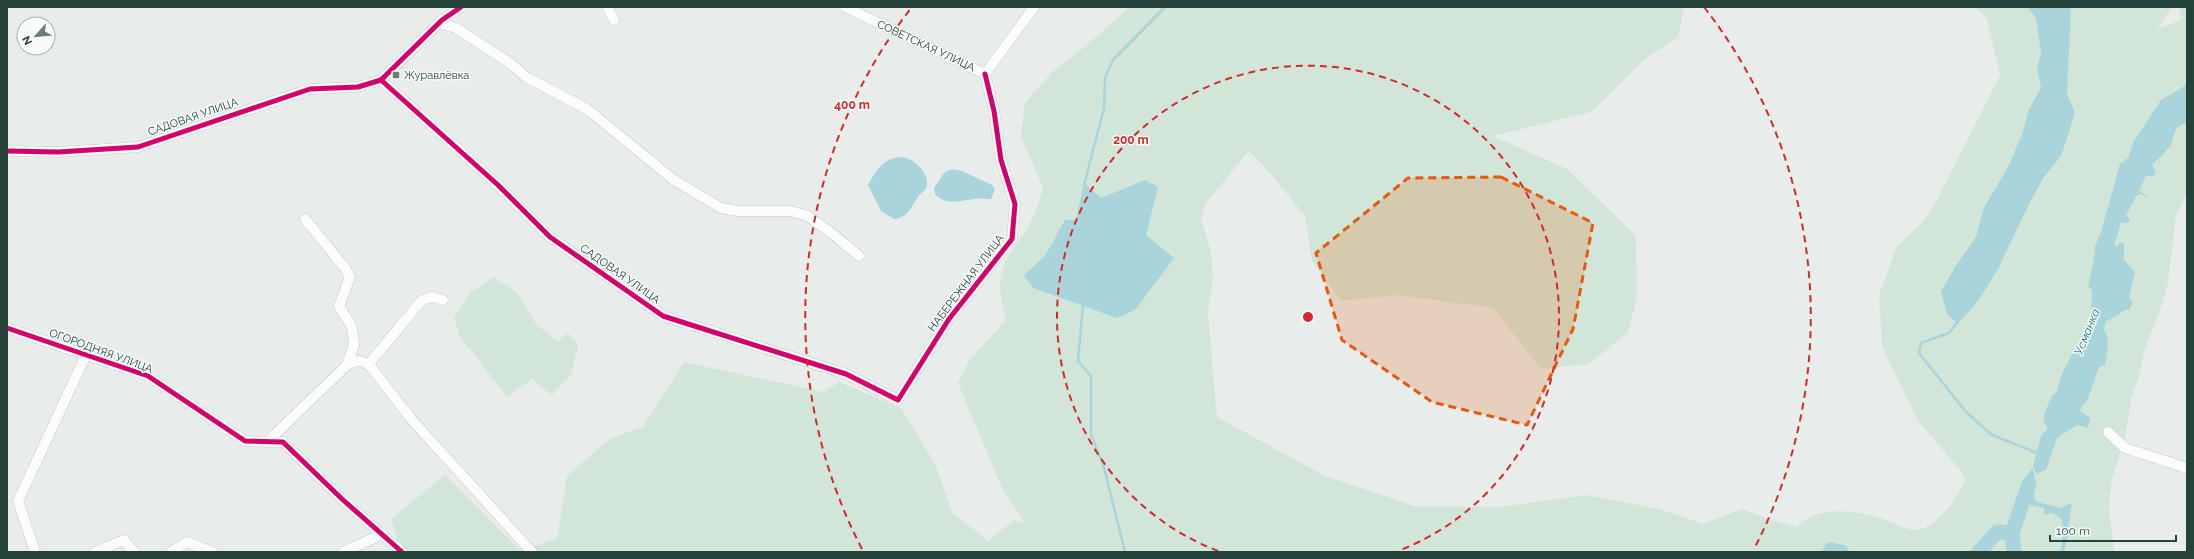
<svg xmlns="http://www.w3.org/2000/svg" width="2194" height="559" font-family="Raleway,sans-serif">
<rect width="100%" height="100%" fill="#e8edeb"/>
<g fill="#d1e6d8">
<path d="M1129,7H1684L1678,37L1645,59L1591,112L1493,136L1567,169L1636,236L1637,297L1628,332L1589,364L1541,369L1493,308L1398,295L1341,301L1312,261L1305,216L1270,173L1249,151L1205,204L1201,218L1211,252L1213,277L1208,313L1217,417L1325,476L1414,506L1500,507L1586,495L1660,509L1703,524L1742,509L1774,521L1797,527C1816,505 1855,510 1880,518C1892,521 1908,533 1921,529C1939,524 1959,497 1965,480L1960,470L1918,421L1882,346L1879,295L1897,246L1921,224L1934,206L2000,75L1987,19L1976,7H2172L2157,29L2179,21L2181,17L2178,7H2187V193L2176,215L2168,283L2161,308L2145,348L2138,379L2131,399L2125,438L2112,479L2109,507L2114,552H401L391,519L445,475L520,550L557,539L567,476L607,441L624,433L642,428L684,362L824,392L839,382L901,408L935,464L952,512L988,541L1014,520L1025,523L1001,486L958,383L969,361L1006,320C1003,308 999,295 1000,283C1002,262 1012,250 1024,234C1032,222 1039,203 1043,188L1021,136L1025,103L1054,70L1087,45Z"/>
<path d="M494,277L517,293L537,325L558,341L568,333L578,346L571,375L552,395L532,379L507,397L459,335L454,317L470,293Z"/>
</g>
<g fill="#a9d4db">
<path d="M2028,7H2071L2067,94L2075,113L2061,156L2044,177L2029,204L1997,271L1980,298L1958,324L1947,314L1941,292L1955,267L1976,237L1984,208L2009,165L2023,132L2029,109L2041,88L2037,70L2041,52L2036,19Z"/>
<path d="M2187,83V123C2171,126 2176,137 2170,146C2165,153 2158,159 2152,165L2156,171L2154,176H2146L2139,191L2151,198L2140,194L2136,196L2126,215L2130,220L2128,223H2121L2114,245L2118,246L2120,242L2124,244V260L2135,272L2129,297L2133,303L2129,310H2125L2106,322L2104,330C2111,339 2107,354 2105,365L2099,367L2087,401L2082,406L2080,411L2090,418L2088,428L2077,425L2057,438L2046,470L2036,474L2033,467L2041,436L2048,428L2044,422V414L2053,394L2057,393C2061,366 2080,347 2089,320C2092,311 2092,300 2092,290L2088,287L2094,259L2095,246L2101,232L2120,164L2128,158L2133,143L2161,100L2183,87Z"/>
<path d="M902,157C913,158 929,172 927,185C926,192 921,192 918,197C911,207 908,218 894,219L881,211L868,185C877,169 883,158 902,157Z"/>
<path d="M952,169L962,171L992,185L995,189L991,199C985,199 980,198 975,199C961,200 947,207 935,194L934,188L944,173Z"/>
<path d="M1145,180L1158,187L1146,235L1174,258L1135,310L1117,318L1033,288L1024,275L1045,256L1065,220H1076L1084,183L1101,198Z"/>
<path d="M2032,468C2037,479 2032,490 2035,500C2043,506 2051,503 2059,508L2072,503L2068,528L2069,532L2064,552H2060L2064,530L2061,518L2052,513L2044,515V508L2019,503L2023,482Z"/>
</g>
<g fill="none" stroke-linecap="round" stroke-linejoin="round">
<g stroke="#a9d4db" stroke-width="2.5">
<path d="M1084,185L1104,108L1105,78L1113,60L1165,7"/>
<path d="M1083,304L1078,361L1091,376V434L1104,467L1125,552"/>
<path d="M1958,321L1949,333L1921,343L1919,353L1967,413L1992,435L2040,454"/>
</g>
<g stroke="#a9d4db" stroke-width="15">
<path d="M2012,533L2014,552"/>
<path d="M1830,552L1831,550L1841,552"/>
<path d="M1979,552L1997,532L2012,533L2029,484"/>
</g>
<g stroke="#c5cac8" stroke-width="11">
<g id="minor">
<path d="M607,7L614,20"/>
<path d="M845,7L985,74"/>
<path d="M439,23L456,28L510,63L526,77L587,109L674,180L721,208L739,211H790L808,216L834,235L859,256"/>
<path d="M985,74L1034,7"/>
<path d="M381,80L498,185L550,237L663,316L846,374L898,400L949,319L1012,239L1015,204L1001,160L994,111L985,74"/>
<path d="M7,151L58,152L138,147L310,89L358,87L381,80L442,20L461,7"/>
<path d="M7,328L148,376L245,441L283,442L342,499L402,552"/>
<path d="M347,365C358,360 362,359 371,367L412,420L532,552"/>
<path d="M368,365L422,300L432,297L443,300"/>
<path d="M2108,432L2125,448L2187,468"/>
<path d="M267,442L347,365L354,345L352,327L339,306L350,277L345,268L305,219"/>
<path d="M35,552L18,501L86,355"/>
<path d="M95,552L124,540L134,552"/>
<path d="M171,552L187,542L212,552"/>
<path d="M343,552L383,534"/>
</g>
</g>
<use href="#minor" stroke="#fcfcfc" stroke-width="10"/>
<g stroke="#f7fbf9" stroke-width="8">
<g id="cycleway">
<path d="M381,80L498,185L550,237L663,316L846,374L898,400L949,319L1012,239L1015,204L1001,160L994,111L985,74"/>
<path d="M7,151L58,152L138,147L310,89L358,87L381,80L442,20L461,7"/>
<path d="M7,328L148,376L245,441L283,442L342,499L402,552"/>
</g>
</g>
<use href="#cycleway" stroke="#d6006c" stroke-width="5"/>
</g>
<path fill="#e8590c" fill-opacity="0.2" stroke="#e8590c" stroke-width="3" stroke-dasharray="8 5" stroke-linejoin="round" d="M1501,177L1593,223L1573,329L1527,425L1432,402L1342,340L1316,253L1408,178Z"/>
<g fill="none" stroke="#d62828" stroke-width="2" stroke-dasharray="7 5">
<path d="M1218 551A251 251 0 1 1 1398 551"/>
<path d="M862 549A503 503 0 0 1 912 7M1704 7A503 503 0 0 1 1754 549"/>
</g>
<rect fill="#697e78" stroke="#f7fbf9" stroke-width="1.5" x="392" y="71" width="8" height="8" rx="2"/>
<g text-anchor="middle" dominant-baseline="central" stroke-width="3" stroke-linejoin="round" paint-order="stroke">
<g font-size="11" fill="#24423a" stroke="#f7fbf9">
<text transform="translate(926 46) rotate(25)">СОВЕТСКАЯ УЛИЦА</text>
<text transform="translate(193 117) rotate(-19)">САДОВАЯ УЛИЦА</text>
<text transform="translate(620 274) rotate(35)">САДОВАЯ УЛИЦА</text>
<text transform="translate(966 283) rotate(-53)">НАБЕРЕЖНАЯ УЛИЦА</text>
<text transform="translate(101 351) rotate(20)">ОГОРОДНЯЯ УЛИЦА</text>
</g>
<g font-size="11" fill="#24423a" stroke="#f7fbf9" text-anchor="start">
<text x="404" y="75">Журавлёвка</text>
</g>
<g font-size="12" font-style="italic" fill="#1c6f80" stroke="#f7fbf9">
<text transform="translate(2087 332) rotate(-68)">Усманка</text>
</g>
</g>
<circle cx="1308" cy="317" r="6" fill="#d62828" stroke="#f7fbf9" stroke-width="2"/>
<g font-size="12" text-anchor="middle" font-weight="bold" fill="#d62828" stroke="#f7fbf9" stroke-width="3" stroke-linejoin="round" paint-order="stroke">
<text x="852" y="109">400 m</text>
<text x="1131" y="144">200 m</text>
</g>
<rect width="2194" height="559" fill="none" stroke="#24423a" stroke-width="16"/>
<g transform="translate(36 36) rotate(243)"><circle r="19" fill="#f7fbf9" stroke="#a3b1ad"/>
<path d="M0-3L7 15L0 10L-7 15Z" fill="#697e78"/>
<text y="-6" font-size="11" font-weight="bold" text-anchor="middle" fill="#24423a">N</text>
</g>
<path d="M2050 535v6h126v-6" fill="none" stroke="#24423a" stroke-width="2"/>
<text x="2056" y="535" font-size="12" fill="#24423a" stroke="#f7fbf9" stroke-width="3" paint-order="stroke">100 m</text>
</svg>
